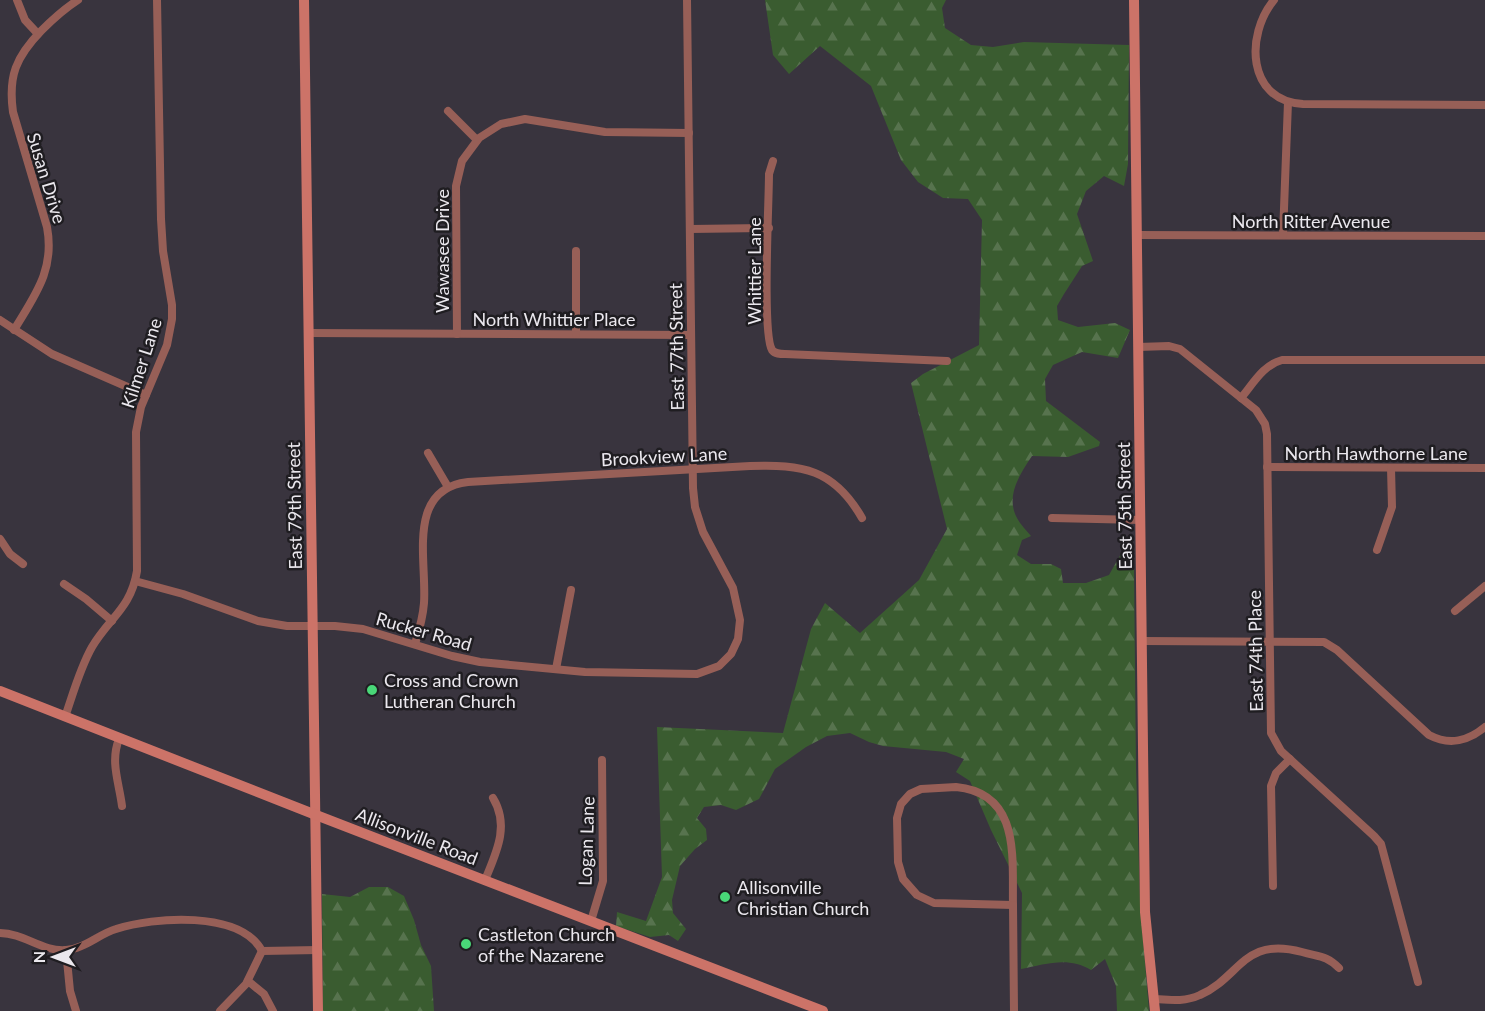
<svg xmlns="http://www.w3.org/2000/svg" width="1485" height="1011" font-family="Lato,sans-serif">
<defs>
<pattern id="forest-firs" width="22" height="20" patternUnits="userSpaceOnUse" patternTransform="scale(1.5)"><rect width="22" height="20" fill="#3a5c30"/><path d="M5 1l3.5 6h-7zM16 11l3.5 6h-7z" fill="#57734e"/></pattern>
</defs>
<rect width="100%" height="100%" fill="#39343e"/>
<g fill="url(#forest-firs)">
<path d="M765,0H946L942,8L945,28L971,45L993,47L1024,42L1129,45L1128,164L1124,186L1104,176L1086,191L1077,214L1093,261L1082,266L1064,294L1057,306L1058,320L1078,327L1115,323L1130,330L1118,358L1082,352L1053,365L1045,379L1046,401L1100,442L1099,446L1068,457L1032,456C1020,474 1005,496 1017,518C1020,524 1027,531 1031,536L1022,540L1017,555L1031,564H1051L1061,569L1063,583H1086L1109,575L1126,545L1130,546L1134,569L1136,768L1140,902L1149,1011H1117L1116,986L1105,959L1091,970C1069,956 1045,964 1021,969L1022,893L991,830L970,781L956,772L964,759L946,752L883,746L869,742L850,733L827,736L806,747L775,769L759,799L736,810L721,805L704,807L697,818L706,829L707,840L695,849L680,866L672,900L673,913L686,929L678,941L669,935L650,937L616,926L617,912L646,921L662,877L657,727L783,733L811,629L825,603L860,633L919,580L947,529L911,383L923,374L979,345L982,220L968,199L943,198L918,182L901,160L871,86L820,46L789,74L773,55Z"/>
<path d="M369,887H388L404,896L414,920L421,945L431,966L434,1011H323L322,894L350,897Z"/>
</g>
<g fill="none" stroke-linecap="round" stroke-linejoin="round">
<g stroke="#975f57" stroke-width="8">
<path d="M17,0L25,20L38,34"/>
<path d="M1274,0C1245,35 1247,101 1303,104L1485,105"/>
<path d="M448,111L477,140"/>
<path d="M773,161L769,174C769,202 762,333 772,350C775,354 780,354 785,354L947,361"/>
<path d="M690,229L769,228"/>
<path d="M1136,235L1485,236"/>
<path d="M1283,235L1288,102"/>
<path d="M0,320L52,354L146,395"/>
<path d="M14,330C35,295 55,270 47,227L13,112C8,76 16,57 41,31C53,19 64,9 78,0"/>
<path d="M309,333L691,335"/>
<path d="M457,334L456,186L462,161L479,138L501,124L525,119L605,132L689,133"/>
<path d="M576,334V251"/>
<path d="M1138,347L1169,346L1180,349L1256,410L1265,424L1267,434L1271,733L1281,751L1374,836L1381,844L1418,982"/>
<path d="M1241,398C1253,384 1263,365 1282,360H1485"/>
<path d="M428,453L448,487"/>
<path d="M1267,467L1485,468"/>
<path d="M1052,518L1141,520"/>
<path d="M0,539L10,554L23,564"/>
<path d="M1377,550L1392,507L1391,468"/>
<path d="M135,581L183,594L258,621L287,626H335L363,629L452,656L480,662L585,672L697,674L719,666L731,654L738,639L740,620L733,588L703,532L695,507L693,488L687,0"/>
<path d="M64,584L86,599L112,621"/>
<path d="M1455,611L1485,586"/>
<path d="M1142,641L1324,642L1337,650L1429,735C1450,746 1468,741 1485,727"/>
<path d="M415,644C419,631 423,617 424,603C427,560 406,489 468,482L750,466C802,464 834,469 862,518"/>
<path d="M556,669L571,590"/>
<path d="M65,717C73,694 80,668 92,647C110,617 131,608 137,571L136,432L141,407L167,345L172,319V305L163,251L161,219L157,0"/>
<path d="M119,739C110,762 119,782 122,806"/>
<path d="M956,787C1021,793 1012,858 1013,905L934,903L917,895L903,879L898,862L897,818L901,804L910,794L921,789Z"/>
<path d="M485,880C496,853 510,826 493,798"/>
<path d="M1273,886L1271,786L1276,773L1290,759"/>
<path d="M1013,905L1014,1011"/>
<path d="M591,921L603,881L602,760"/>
<path d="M0,933C24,933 42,952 66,950C84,949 99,934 116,929C153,917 240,910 262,951"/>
<path d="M66,950L70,991L76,1011"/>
<path d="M262,951L318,950"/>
<path d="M248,981L264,994L273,1011"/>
<path d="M1154,999C1170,1000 1185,1002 1200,995C1241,977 1243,936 1302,952C1319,957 1326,955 1339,968"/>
<path d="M220,1011L246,984L262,951"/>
</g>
<g stroke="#cc7368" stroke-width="10">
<path d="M304,0L318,1011"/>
<path d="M1134,0L1145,912L1155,1011"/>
<path d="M0,691L316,815L823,1011"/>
</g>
</g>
<g fill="#49d778" stroke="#1f1d21" stroke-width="2">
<circle cx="372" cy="690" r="6"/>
<circle cx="725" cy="897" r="6"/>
<circle cx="466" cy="944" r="6"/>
</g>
<g text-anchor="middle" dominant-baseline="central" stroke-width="5" stroke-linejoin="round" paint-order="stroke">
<g font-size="18" fill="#ebe8ee" stroke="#1f1d21">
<text transform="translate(47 178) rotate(73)">Susan Drive</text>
<text x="1311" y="221">North Ritter Avenue</text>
<text transform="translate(442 251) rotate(-90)">Wawasee Drive</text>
<text transform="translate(754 271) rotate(-90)">Whittier Lane</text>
<text x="554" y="319">North Whittier Place</text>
<text transform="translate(676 347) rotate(-91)">East 77th Street</text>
<text transform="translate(141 363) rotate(-72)">Kilmer Lane</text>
<text x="1376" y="453">North Hawthorne Lane</text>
<text transform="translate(664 456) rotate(-3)">Brookview Lane</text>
<text transform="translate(294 506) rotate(-91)">East 79th Street</text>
<text transform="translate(1124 506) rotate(-91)">East 75th Street</text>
<text transform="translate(424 631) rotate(16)">Rucker Road</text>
<text transform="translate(1255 651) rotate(-91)">East 74th Place</text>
<text transform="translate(417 836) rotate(21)">Allisonville Road</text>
<text transform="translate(586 841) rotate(-88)">Logan Lane</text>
</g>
<g font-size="18" fill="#ebe8ee" stroke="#1f1d21" text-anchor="start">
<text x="384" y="680">Cross and Crown<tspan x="384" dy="21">Lutheran Church</tspan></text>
<text x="737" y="887">Allisonville<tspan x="737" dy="21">Christian Church</tspan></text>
<text x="478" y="934">Castleton Church<tspan x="478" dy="21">of the Nazarene</tspan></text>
</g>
</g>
<g transform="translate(54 957) rotate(270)" stroke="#1f1d21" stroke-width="4.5" paint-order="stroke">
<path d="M0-4.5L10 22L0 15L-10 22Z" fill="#ebe8ee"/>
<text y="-9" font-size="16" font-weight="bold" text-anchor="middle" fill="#ebe8ee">N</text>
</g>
</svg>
